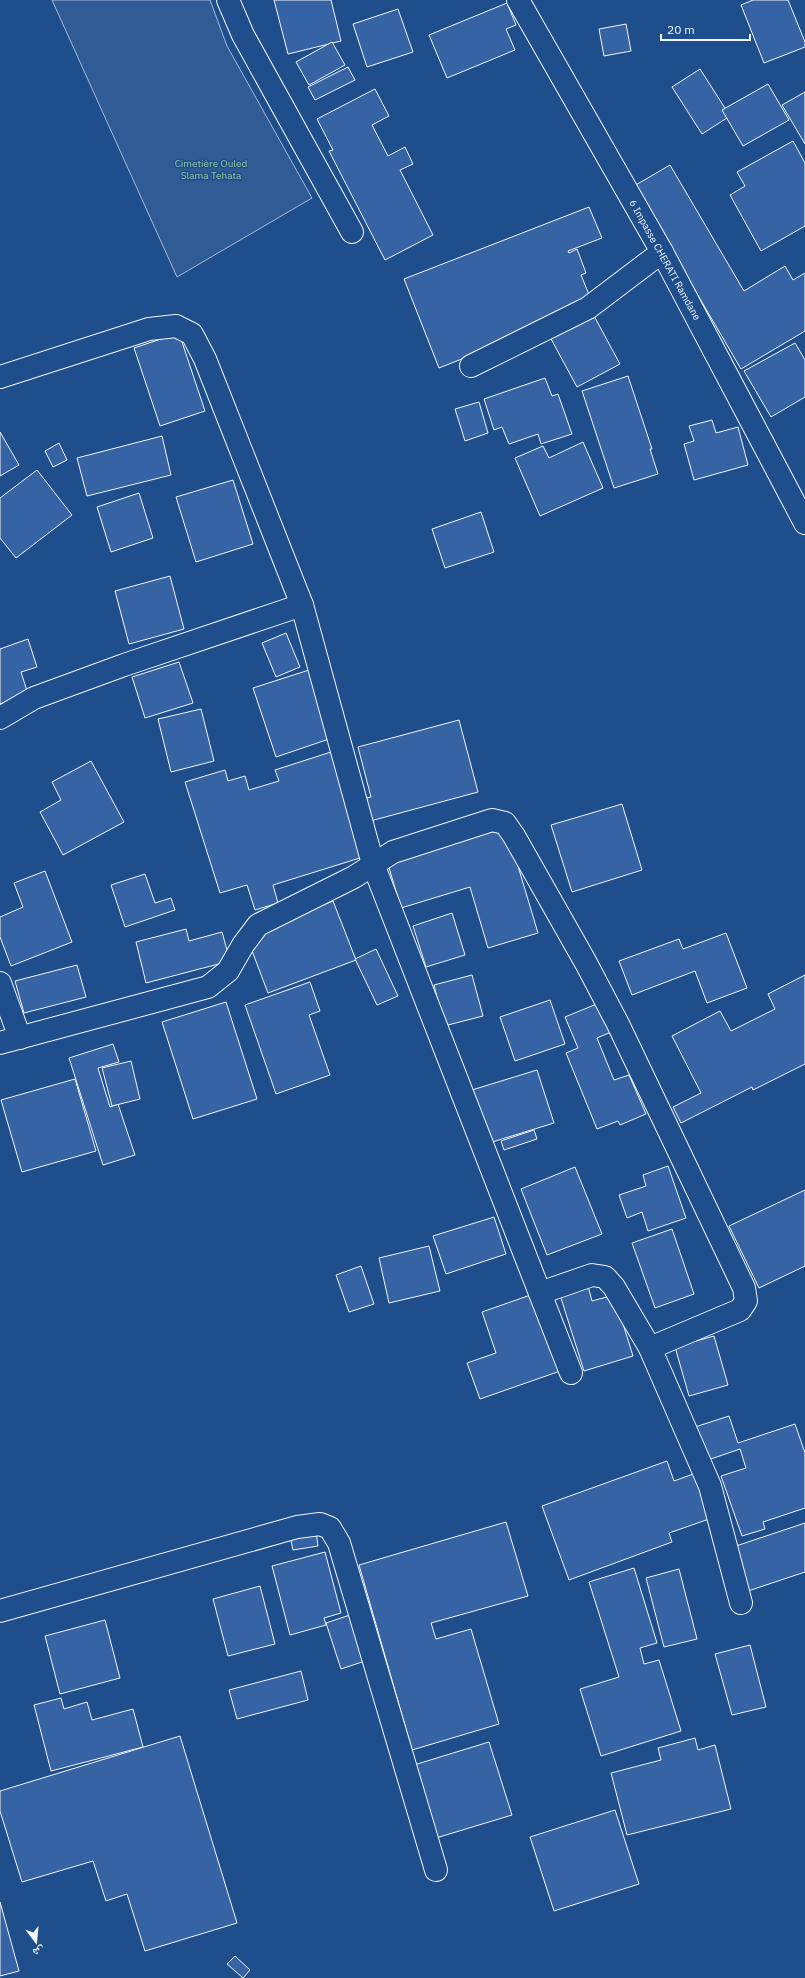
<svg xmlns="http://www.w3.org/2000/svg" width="805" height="1978" font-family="'IBM Plex Sans','Noto Naskh Arabic',sans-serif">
<rect width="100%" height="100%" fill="#1f4e8c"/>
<path fill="#305b95" stroke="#a8bbd7" d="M52,0H210L227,46L312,198L177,277Z"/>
<g fill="#3563a3" stroke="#f2f6ff">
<path d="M274,0H331L341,41L288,54Z"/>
<path d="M753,0H788L805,42V47L764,63L741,5Z"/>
<path d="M507,3L516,25L506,29L515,50L447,78L429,35Z"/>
<path d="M398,9L413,52L367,67L353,24Z"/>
<path d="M626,24L631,51L604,56L599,29Z"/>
<path d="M332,42L345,65L309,85L296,62Z"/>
<path d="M348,67L355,80L315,100L308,87Z"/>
<path d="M700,69L730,116L702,134L672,87Z"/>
<path d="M768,84L789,120L743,146L722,110Z"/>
<path d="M375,89L389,116L372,125L388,156L405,147L413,164L400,170L433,235L385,260L329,151L333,150L317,119Z"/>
<path d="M805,92V144L782,105Z"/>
<path d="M793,141L805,163V226L761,251L730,195L745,186L737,172Z"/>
<path d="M670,165L744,291L785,266L793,280L805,273V331L741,369L634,186Z"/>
<path d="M589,207L602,238L568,251L569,253L577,249L586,273L581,275L592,302L540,328L439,368L404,279Z"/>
<path d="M593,314L620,364L577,387L550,337Z"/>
<path d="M179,333L205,411L160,426L134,348Z"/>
<path d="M795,343L805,360V397L771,417L744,371Z"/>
<path d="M628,376L652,449H650L658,474L614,488L582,391Z"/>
<path d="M545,378L552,396L558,394L572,434L541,444L538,434L509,444L502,427L494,430L484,399Z"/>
<path d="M479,402L488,433L465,441L455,409Z"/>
<path d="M712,420L716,433L738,427L748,465L694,480L684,444L694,441L689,426Z"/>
<path d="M0,432L19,465L0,476Z"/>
<path d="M162,436L171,475L87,496L77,458Z"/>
<path d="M583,442L603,488L540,516L515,458L543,446L549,458Z"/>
<path d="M59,443L67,460L53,467L45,451Z"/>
<path d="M37,470L72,515L16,558L0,538V498Z"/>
<path d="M233,480L253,544L196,562L176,497Z"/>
<path d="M139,493L153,538L111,552L97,507Z"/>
<path d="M481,512L494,552L445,568L432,529Z"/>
<path d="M170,576L184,629L129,644L115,591Z"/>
<path d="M286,633L300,667L276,677L262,643Z"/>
<path d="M28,639L37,667L21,672L28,694L0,704V649Z"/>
<path d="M179,662L193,703L145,718L132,677Z"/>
<path d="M309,670L332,738L276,757L253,688Z"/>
<path d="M201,709L214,761L171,772L158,719Z"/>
<path d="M459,720L478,792L363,823L357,800L371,797L358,747Z"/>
<path d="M331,752L363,857L273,885L278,903L255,910L247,885L220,893L185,782L225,770L228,781L245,776L249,790L279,781L275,770Z"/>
<path d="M91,761L124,822L63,855L40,812L61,800L52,782Z"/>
<path d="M622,804L642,870L572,892L551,825Z"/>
<path d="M506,826L538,933L488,948L470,887L401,908L387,861Z"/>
<path d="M45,871L72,942L11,966L0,937V917L23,907L14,883Z"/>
<path d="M145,874L155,903L171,898L175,910L125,927L111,885Z"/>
<path d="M333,901L356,960L268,993L246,935Z"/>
<path d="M452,913L465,955L426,967L413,926Z"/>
<path d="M186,929L189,941L222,932L230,961L146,983L136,942Z"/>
<path d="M726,933L747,988L707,1003L695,971L632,995L619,961L679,939L683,949Z"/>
<path d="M376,949L398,996L377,1005L355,959Z"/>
<path d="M77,965L86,997L24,1013L15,981Z"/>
<path d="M472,975L483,1016L444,1026L434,985Z"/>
<path d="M805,975V1064L753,1090L752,1087L681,1123L673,1107L701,1093L672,1036L720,1011L731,1031L775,1009L768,994Z"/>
<path d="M310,982L320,1011L309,1015L330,1075L276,1094L245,1005Z"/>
<path d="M550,1000L565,1044L515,1061L500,1017Z"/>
<path d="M604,1001L616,1030L597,1038L614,1080L629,1075L646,1114L620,1125L618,1121L597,1129L566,1053L578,1048L565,1017Z"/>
<path d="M226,1002L257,1099L193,1119L162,1022Z"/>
<path d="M113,1044L119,1062L98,1068L110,1107L118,1104L135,1155L103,1165L69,1058Z"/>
<path d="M131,1061L140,1099L112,1106L102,1068Z"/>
<path d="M537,1070L554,1123L489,1143L472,1090Z"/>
<path d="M75,1079L96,1151L22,1172L1,1100Z"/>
<path d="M534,1130L537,1139L504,1150L501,1141Z"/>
<path d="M668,1166L686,1218L648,1231L642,1212L627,1218L619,1195L646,1186L643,1175Z"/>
<path d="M575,1167L602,1234L547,1255L521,1189Z"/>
<path d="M805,1190V1266L759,1288L729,1226Z"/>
<path d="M494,1217L506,1254L446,1274L433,1236Z"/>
<path d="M672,1229L694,1294L655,1308L632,1243Z"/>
<path d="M429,1246L440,1291L389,1303L379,1258Z"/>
<path d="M361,1266L374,1304L349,1312L336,1275Z"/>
<path d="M588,1286L592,1301L614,1295L633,1356L584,1371L560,1295Z"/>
<path d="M539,1292L566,1369L480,1399L467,1363L496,1353L482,1312Z"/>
<path d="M714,1336L728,1385L689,1396L675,1347Z"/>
<path d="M729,1416L738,1443L795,1424L805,1453V1508L763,1522L765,1529L742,1536L721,1476L746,1468L740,1449L705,1461L695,1427Z"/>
<path d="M667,1461L674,1481L696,1473L712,1518L669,1533L672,1542L569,1580L542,1506Z"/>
<path d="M506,1522L528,1596L431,1623L436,1639L471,1629L499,1724L412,1750L359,1565Z"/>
<path d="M805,1523V1572L748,1591L733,1547Z"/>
<path d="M316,1531L318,1546L293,1550L290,1536Z"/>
<path d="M325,1552L341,1613L324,1618L326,1625L290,1635L272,1566Z"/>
<path d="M634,1568L657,1643L640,1648L644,1664L659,1660L681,1731L601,1756L580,1689L619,1677L589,1582Z"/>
<path d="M679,1569L697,1639L664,1647L646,1578Z"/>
<path d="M260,1586L275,1644L228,1656L213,1599Z"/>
<path d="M350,1615L365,1661L341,1669L326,1623Z"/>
<path d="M105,1620L120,1678L60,1694L45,1636Z"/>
<path d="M750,1645L766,1707L732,1715L715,1654Z"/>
<path d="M301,1671L308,1700L237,1719L229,1690Z"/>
<path d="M61,1698L64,1709L87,1702L92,1720L133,1709L143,1747L51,1771L34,1705Z"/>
<path d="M180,1736L237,1923L145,1951L127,1894L106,1901L93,1861L22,1882L0,1811V1791Z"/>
<path d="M695,1738L698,1750L715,1745L731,1809L627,1835L611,1773L661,1760L658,1748Z"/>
<path d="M489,1742L512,1815L436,1838L414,1765Z"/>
<path d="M615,1810L639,1884L554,1911L530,1837Z"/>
<path d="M0,1902L19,1971L0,1976Z"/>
<path d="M235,1956L250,1970L243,1978L227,1964Z"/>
</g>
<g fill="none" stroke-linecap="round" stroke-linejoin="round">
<g stroke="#f2f6ff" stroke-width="24">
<g id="minor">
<path d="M228,0L243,35L352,232"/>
<path d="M518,0L662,252L805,523"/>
<path d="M471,366L588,308L662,252"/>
<path d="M0,377L149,329L176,326L192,334L205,359L302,605L373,864L571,1373"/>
<path d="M0,718L34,698L124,665L302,605"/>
<path d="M0,983L20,1038"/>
<path d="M0,1043L208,987L228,971L243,945L258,925L354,877L393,852L492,820L505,823L514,836L586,963L618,1024L744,1288L746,1301L740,1310L650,1348"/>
<path d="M540,1293L592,1275L605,1277L614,1287L650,1348L710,1486L741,1603"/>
<path d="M0,1611L297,1527L320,1524L330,1528L339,1543L436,1870"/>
</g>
</g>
<use href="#minor" stroke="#1f4e8c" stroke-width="22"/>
</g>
<g text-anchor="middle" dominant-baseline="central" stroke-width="3" stroke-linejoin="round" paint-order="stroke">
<g font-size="10" fill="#97c8a6" stroke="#1f4e8c">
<text x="211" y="163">Cimetière Ouled<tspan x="211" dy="12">Slama Tehata</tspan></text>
</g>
<g font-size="10" fill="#f2f6ff" stroke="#1f4e8c">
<text transform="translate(665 260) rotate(61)">6 Impasse CHERATI Ramdane</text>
</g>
</g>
<g transform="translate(36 1942) rotate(164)" stroke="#1f4e8c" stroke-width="3" paint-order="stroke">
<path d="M0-3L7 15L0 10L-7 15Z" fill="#f2f6ff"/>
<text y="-6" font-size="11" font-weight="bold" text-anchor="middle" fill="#f2f6ff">ش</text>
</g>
<path d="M661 34v6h89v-6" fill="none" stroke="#f2f6ff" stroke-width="2"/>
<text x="667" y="34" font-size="12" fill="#f2f6ff" stroke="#1f4e8c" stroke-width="3" paint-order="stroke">20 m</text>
</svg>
